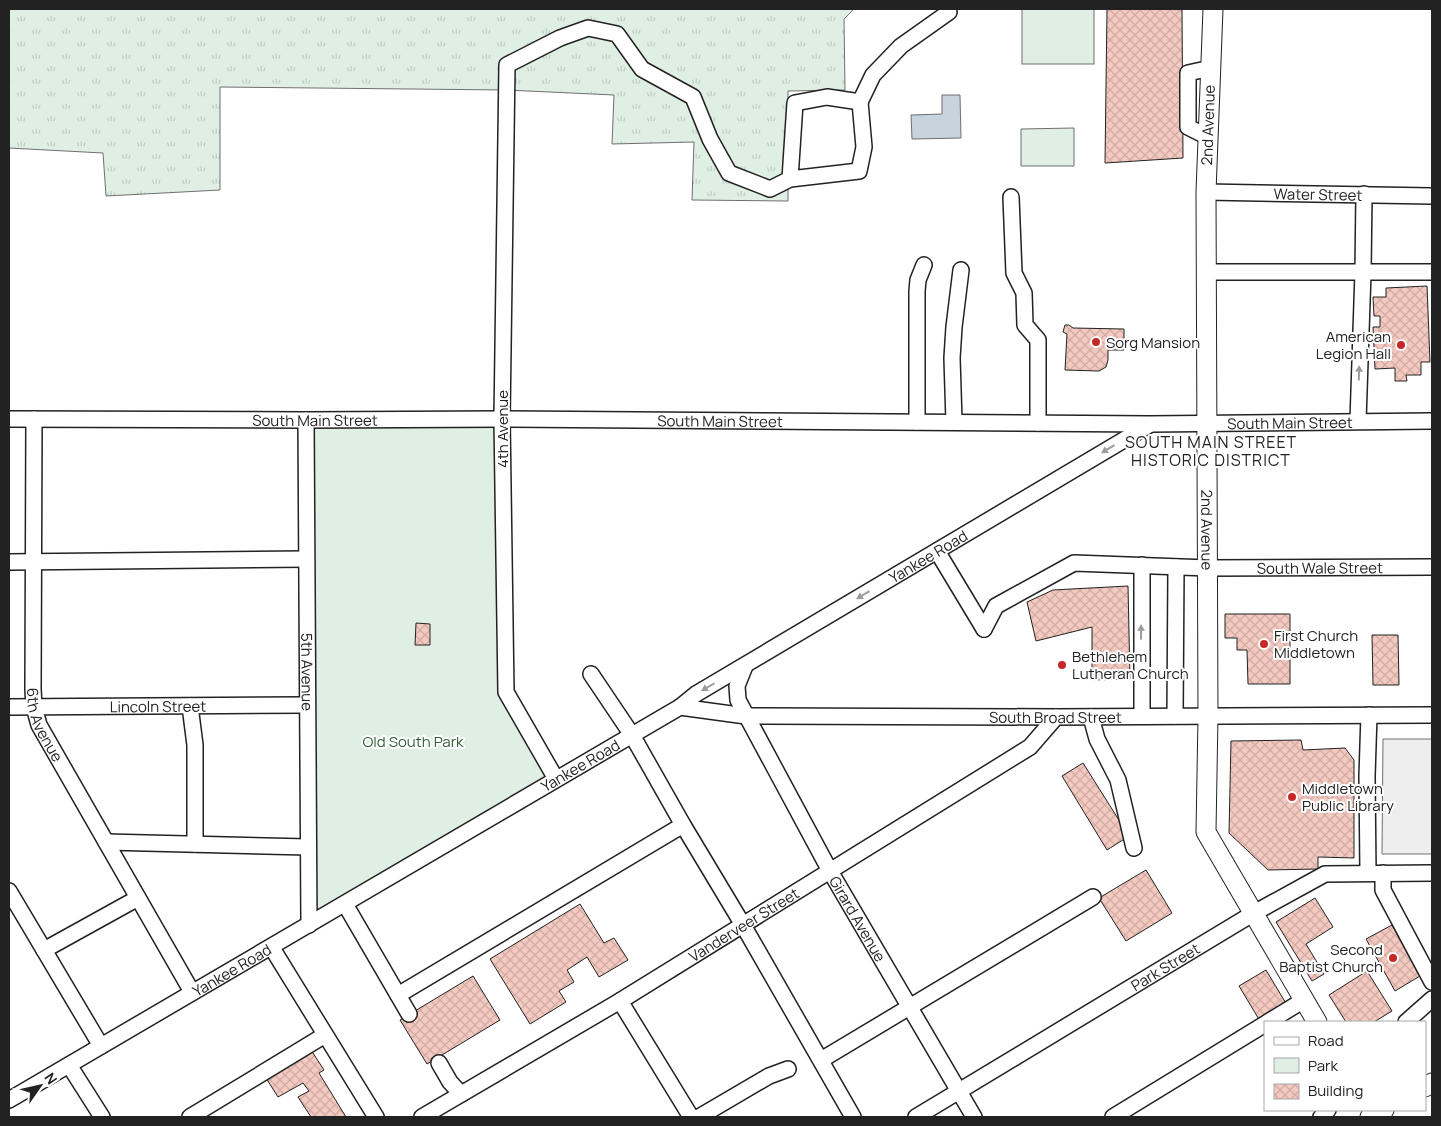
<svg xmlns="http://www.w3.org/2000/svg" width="1441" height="1126" font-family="Manrope,sans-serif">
<defs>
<pattern id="grass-tufts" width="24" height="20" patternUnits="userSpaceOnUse" patternTransform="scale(1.25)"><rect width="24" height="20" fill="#e0efe3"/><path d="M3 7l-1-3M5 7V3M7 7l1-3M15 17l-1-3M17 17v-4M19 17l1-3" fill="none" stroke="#c0cdc2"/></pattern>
<pattern id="building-cross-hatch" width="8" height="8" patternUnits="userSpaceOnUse" patternTransform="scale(1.25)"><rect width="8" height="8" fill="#f3c9c0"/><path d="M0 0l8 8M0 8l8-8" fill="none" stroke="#d0aca5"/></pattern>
</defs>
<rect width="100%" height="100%" fill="#fff"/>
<path fill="url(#grass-tufts)" stroke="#6f6f6f" d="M9,9H854L844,19L845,90L788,91V201L692,200L694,142L612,144L614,95L506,90L220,87V190L106,196L103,153L9,148Z"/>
<g fill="#e0efe3" stroke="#6f6f6f">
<rect x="1022" y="9" width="72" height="55"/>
<path d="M1074,128V166H1021V129Z"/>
<path d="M502,419L506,692L556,779L309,925L306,420Z"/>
</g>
<path fill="#ededed" stroke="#6f6f6f" d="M1383,739H1432V854H1382Z"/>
<path fill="#c7d3dd" stroke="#6f6f6f" d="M942,95H960L961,138L912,139L911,115L942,114Z"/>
<g fill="url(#building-cross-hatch)" stroke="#222">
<path d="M1107,9H1182L1183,158L1105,163Z"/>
<path d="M1427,286L1430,362H1421V375H1406L1407,381H1395V368L1375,369L1373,327H1380V316H1374L1373,297H1386V288Z"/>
<path d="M1065,325H1069L1073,328L1124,329V350H1108V360L1106,367L1099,371L1065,370L1067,334L1063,332Z"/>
<path d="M1128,586L1130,679L1092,680V627L1036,641L1027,602L1053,590Z"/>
<path d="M1225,614H1290V684H1248L1247,650H1237V638H1225Z"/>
<path d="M416,623L430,624V645H415Z"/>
<path d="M1372,635H1398L1399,685H1373Z"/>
<path d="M1301,740L1303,750L1345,748L1354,760V858L1318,857V869L1268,870L1229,833L1231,741Z"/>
<path d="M1083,763L1129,836L1107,850L1062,776Z"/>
<path d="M1146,870L1172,913L1126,941L1099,898Z"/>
<path d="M1315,898L1333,927L1306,944L1324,974L1312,981L1276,922Z"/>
<path d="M580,904L604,943L614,938L628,960L599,977L587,957L567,970L574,982L559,991L566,1002L530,1024L490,959Z"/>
<path d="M1392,925L1420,976L1395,991L1366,939Z"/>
<path d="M1266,970L1287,1005L1260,1021L1239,986Z"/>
<path d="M1367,971L1392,1011L1374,1022H1346L1329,995Z"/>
<path d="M473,976L500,1020L427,1064L400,1020Z"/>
<path d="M311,1050L324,1070L319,1073L346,1117H311L298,1097L309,1091L303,1083L278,1097L266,1078Z"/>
</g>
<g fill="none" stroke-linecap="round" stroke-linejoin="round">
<g stroke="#222" stroke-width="18">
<g id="minor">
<path d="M860,102L873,75L901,46L949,12"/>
<path d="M1208,137L1188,127V73L1211,68"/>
<path id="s1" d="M1206,192L1432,196"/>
<path d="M1011,197L1014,273L1024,293L1025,325L1038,340V423"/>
<path d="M1206,272H1432"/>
<path id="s2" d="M9,419L306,420L502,419L1150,424L1432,421"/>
<path id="s3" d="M34,419L33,689L34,707L39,725L192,992"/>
<path id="s4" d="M306,420L309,925"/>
<path d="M1358,421L1363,272L1364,194"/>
<path d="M917,422V291L918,280L924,265"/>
<path d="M954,422L952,358L954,327L961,270"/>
<path d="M937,551L984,629"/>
<path d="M9,562L306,559"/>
<path d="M1142,565V716"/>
<path id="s5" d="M984,629L996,606L1074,563L1208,568L1432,567"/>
<path id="s6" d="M745,666L737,686L738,700L830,871L974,1117"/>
<path d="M591,674L632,735L683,825L743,925L853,1117"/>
<path d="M190,706L195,745V844"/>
<path id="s7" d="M9,707L307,705"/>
<path id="s8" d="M680,707L746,716L1056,717L1432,715"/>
<path d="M1175,716L1176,567"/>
<path d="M1091,717L1097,739L1118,780L1134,848"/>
<path d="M556,779L506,692L502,419L507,65L560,38L588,28L617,34L642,69L693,97L710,139L729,173L770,189L790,179L859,171L864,147L860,102L827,97L795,103L790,179"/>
<path d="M106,842L308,847"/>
<path d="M1368,873L1367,776L1369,715"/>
<path d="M1383,873V890L1432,982"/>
<path d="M9,891L101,1046"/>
<path d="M345,904L409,1014"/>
<path d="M272,948L376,1117"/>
<path d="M44,950L138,898"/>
<path d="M398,995L683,825"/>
<path d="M620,1001L691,1117"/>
<path d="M1268,1022L1304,1000"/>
<path d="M1406,1022L1432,999"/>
<path d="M821,1060L1093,897"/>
<path d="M439,1063L450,1082L461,1094"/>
<path d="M69,1065L102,1117"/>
<path id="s9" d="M9,1100C233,970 456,837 680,707L696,694L1149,425"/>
<path d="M190,1117L325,1035"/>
<path id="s10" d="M422,1117L620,1001L1030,747L1056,717"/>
<path d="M699,1117L769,1076L788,1069"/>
<path id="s11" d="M916,1117L1254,913L1325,874L1432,873"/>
<path d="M1113,1117L1265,1024"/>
<path d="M1321,1117L1328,1110"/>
</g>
</g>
<g stroke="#222" stroke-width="21">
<g id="major">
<path id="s12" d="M1213,9L1206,192L1208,716L1206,832L1317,1022"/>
<path d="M1425,1087L1432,1083"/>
<path d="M1370,1117L1384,1110"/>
</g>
</g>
<use href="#minor" stroke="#fff" stroke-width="15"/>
<use href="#major" stroke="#fff" stroke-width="19"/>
</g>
<defs><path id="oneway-solid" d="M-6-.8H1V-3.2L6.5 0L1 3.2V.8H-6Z" transform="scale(1.25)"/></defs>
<g fill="#9c9c9c">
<use href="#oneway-solid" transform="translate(1359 373) rotate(-88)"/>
<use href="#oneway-solid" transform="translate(1108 449) rotate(149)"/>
<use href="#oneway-solid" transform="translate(863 595) rotate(149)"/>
<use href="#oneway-solid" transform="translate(1141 632) rotate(-90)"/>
<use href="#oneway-solid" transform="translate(708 687) rotate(150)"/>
</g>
<g fill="#c62828" stroke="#fff" stroke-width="2">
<circle cx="1096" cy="342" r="5"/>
<circle cx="1401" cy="345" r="5"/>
<circle cx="1264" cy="644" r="5"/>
<circle cx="1062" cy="665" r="5"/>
<circle cx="1292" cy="797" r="5"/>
<circle cx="1393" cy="958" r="5"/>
</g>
<g text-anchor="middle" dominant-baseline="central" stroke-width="4" stroke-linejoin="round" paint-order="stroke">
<g font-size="15" fill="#222" stroke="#fff">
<text transform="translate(1208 125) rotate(-88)">2nd Avenue</text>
<text stroke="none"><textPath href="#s1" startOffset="112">Water Street</textPath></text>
<text stroke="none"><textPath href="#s2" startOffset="306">South Main Street</textPath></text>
<text stroke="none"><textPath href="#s2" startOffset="711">South Main Street</textPath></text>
<text stroke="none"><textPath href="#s2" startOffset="1281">South Main Street</textPath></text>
<text transform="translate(502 429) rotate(-90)">4th Avenue</text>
<text stroke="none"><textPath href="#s12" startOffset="521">2nd Avenue</textPath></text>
<text stroke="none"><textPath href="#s9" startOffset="1068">Yankee Road</textPath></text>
<text stroke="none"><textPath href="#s5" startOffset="361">South Wale Street</textPath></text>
<text stroke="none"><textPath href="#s4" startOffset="252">5th Avenue</textPath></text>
<text stroke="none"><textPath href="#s7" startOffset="149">Lincoln Street</textPath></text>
<text stroke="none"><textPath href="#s8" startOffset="376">South Broad Street</textPath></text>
<text stroke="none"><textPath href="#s3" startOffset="308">6th Avenue</textPath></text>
<text stroke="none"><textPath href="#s9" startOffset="662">Yankee Road</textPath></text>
<text stroke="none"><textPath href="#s6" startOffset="285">Girard Avenue</textPath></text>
<text stroke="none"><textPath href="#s10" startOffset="375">Vanderveer Street</textPath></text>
<text stroke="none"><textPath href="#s11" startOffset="291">Park Street</textPath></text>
<text stroke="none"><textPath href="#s9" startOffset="258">Yankee Road</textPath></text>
</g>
<g font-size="15" fill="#222" stroke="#fff" text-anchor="start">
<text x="1391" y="336" text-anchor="end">American<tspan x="1391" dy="17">Legion Hall</tspan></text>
<text x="1106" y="342">Sorg Mansion</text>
<text x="1274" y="635">First Church<tspan x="1274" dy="17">Middletown</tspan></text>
<text x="1072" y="656">Bethlehem<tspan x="1072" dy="17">Lutheran Church</tspan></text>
<text x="1302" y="788">Middletown<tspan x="1302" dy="17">Public Library</tspan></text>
<text x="1383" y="949" text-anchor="end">Second<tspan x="1383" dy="17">Baptist Church</tspan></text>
</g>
<g font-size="15" fill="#2f5e38" stroke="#fff">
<text x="413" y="741">Old South Park</text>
</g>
<g font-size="16" letter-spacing="1" fill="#222" stroke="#fff">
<text x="1211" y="442">SOUTH MAIN STREET<tspan x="1211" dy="18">HISTORIC DISTRICT</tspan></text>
</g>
</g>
<rect width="1441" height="1126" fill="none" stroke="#222222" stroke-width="20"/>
<rect x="1264" y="1021" width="162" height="90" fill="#ffffff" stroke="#a7a7a7"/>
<rect x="1274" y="1037" width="25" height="8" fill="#ffffff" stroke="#a7a7a7"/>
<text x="1308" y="1046" font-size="15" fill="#222222">Road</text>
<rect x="1274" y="1058" width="25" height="15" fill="#e0efe3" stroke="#a7a7a7"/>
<text x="1308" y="1071" font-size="15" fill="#222222">Park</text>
<rect x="1274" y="1084" width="25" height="15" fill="url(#building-cross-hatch)" stroke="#a7a7a7"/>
<text x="1308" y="1096" font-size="15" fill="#222222">Building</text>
<g transform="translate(40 1086) rotate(56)" stroke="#ffffff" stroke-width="4" paint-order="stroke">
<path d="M0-4L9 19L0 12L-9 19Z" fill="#222222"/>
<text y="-8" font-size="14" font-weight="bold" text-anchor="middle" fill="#222222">N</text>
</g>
</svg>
